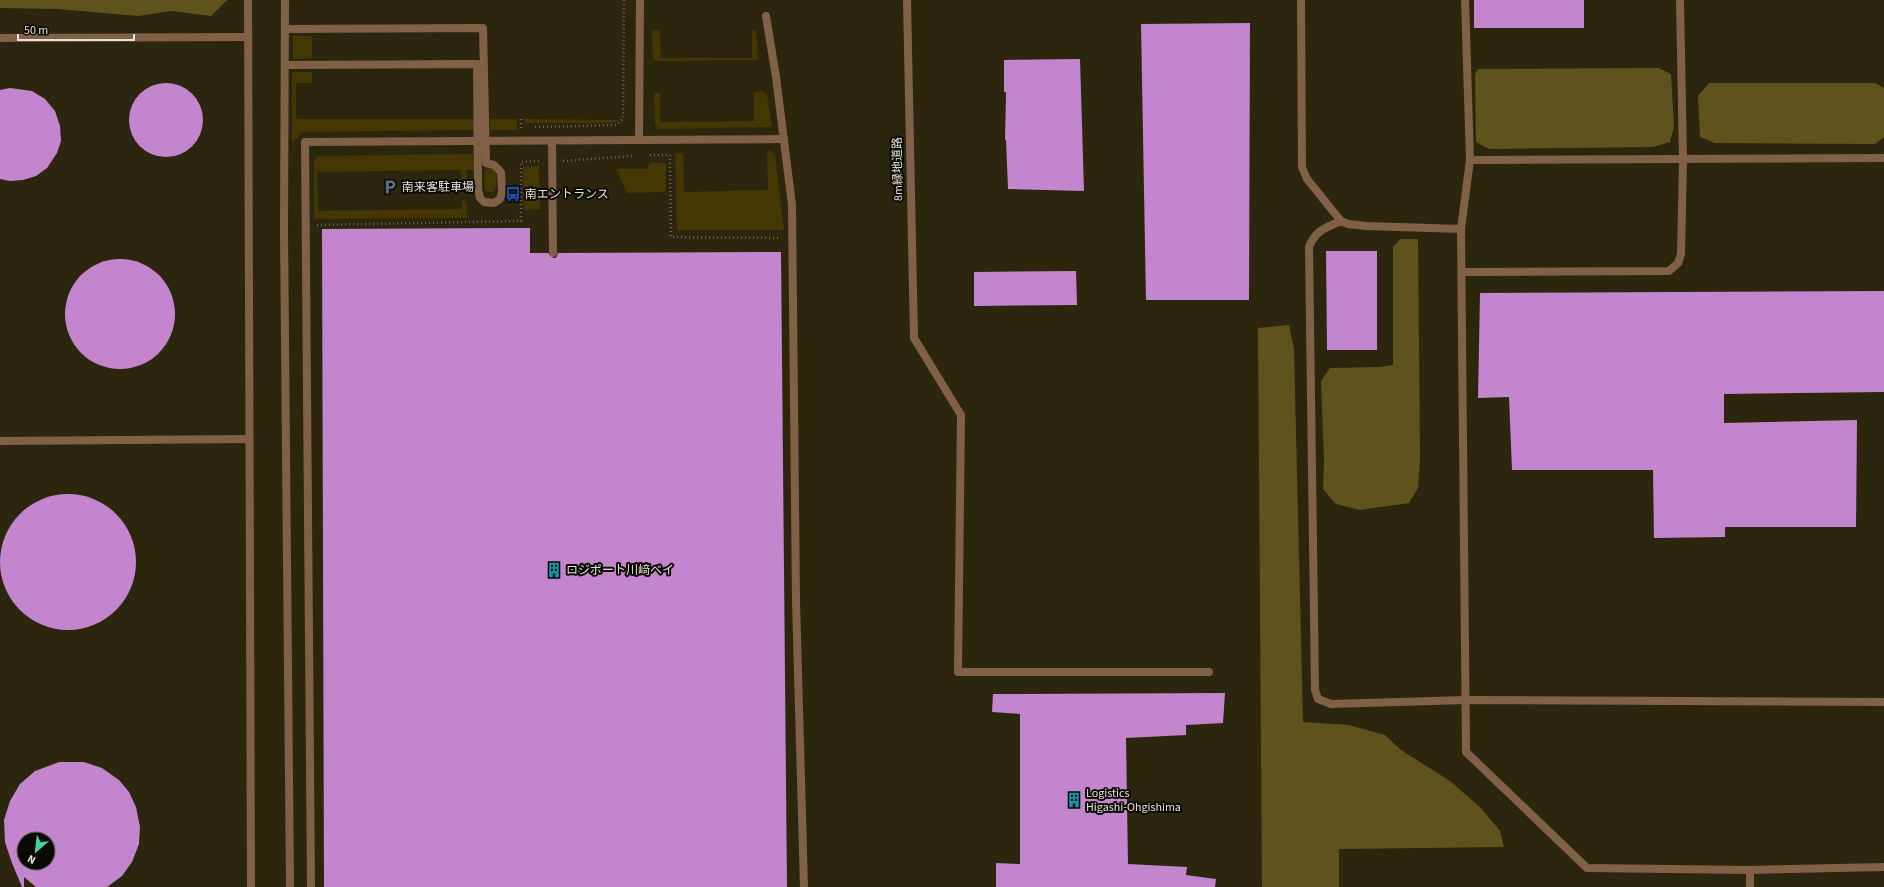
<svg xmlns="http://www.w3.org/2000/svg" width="1884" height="887" font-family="'Source Sans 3','Noto Sans JP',sans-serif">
<rect width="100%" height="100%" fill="#252010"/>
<path fill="#2c260e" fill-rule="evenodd" d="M0,0H1884V887H0ZM24,839H48V863H24Z"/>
<g fill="#443704">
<path d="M652,30H660L661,58H752V30H756L758,60L656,61L653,58Z"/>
<path d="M293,36H312V58L293,59Z"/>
<path d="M292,72H312V83H296V119H474V130L302,132L292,143Z"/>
<path d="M762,91L767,95L772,127L658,129L655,125L654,93H660V122L754,121V92Z"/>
<rect x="490" y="119" width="27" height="11"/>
<path d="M525,119L619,120L612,123H525Z"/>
<path d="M767,151H771L775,155L784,230H677L675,153H683L684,192L768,190Z"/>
<path d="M473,154L474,170H466L467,183H462L461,170L317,172L318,211L462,209V201H466L467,218L314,219V161L318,156Z"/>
<path d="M650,163H666V192L627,193L616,169H646Z"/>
<path d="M539,166L540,209L524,210L523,167Z"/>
<path d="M492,168L496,171V187L493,192H488L485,189L484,173L487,169Z"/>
</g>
<g fill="#60521d">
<path d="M0,0H227L211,16L171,11L138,16L58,9L0,8Z"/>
<path d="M1659,68L1671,74L1674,126L1670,142L1653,147L1489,149L1476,142L1475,74L1478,69Z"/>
<path d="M1709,83H1875L1884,88V137L1875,144L1715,143L1700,137L1698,96Z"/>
<path d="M1400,239H1418L1420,459L1418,488L1409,503L1360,510L1336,504L1323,489L1324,461L1321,381L1330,368L1379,367L1393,365V247Z"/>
<path d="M1289,325L1294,349L1303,722L1349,725L1385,735L1401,750L1450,781L1481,808L1500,831L1504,847L1339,849V887H1262L1258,328Z"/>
</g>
<g fill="#c385ce" fill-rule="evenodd">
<rect x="1474" y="0" width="110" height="28"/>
<path d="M1250,23L1249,300H1146L1141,24Z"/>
<path d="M1080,59L1084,191L1008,189L1006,140H1005L1006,92H1004V60Z"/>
<circle cx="166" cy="120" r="37"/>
<path d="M10,88L32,91L45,99L55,111L60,126L61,141L57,153L47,168L36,176L23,180L10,181L0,179V90Z"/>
<path d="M530,228V253H548L553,258H556L558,253L781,252L787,887H324L322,229Z"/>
<path d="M1326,251H1377V350H1327Z"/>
<circle cx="120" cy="314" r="55"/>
<path d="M1076,271L1077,305L974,306V272Z"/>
<path d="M1884,291V392L1724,394V423L1857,420L1856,527H1725V537L1654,538L1653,470H1512L1509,397L1478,398L1480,293Z"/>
<circle cx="68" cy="562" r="68"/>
<path d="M1225,693L1223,723L1186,725V735L1126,738L1128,864L1187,867L1186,875L1216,879L1215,887H996V863L1020,864V714L992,712L993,694Z"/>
<path d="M59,762H84L102,768L119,780L129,792L136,807L140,827L139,844L132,862L122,876L107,887H36L24,877V887H22L12,863L5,842L4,820L10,801L20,784L35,771ZM24,839H48V863H24Z"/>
</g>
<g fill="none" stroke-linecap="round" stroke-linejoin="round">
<g stroke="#6a6558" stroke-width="2.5" stroke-dasharray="1 3" stroke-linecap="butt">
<path d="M521,119V128H524"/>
<path d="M535,127L616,125L623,119L624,0"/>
<path d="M650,155H670L671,237L781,238"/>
<path d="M563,161L632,156"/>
<path d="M317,225L521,221V162L540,161"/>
</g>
<g stroke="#806148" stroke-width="8">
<path d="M248,0L251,887"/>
<path d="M285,0L284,230L290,887"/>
<path d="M1301,0L1302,167L1307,179L1341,221L1348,224L1366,226L1461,229"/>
<path d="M1465,0L1470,160L1461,229L1466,752L1587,868L1750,870L1884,867"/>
<path d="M766,16L776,77L792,205L796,601L804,887"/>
<path d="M285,29L483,28L486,163L494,165L501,172L502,192L500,199L494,203L484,202L480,198L478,189L477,64L286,65"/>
<path d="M0,38L248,37"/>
<path d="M639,140L640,0"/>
<path d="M552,141L553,253"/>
<path d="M1470,160L1884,158"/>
<path d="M1341,221C1325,228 1316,230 1309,247L1315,690L1318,699L1331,704L1466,700L1884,702"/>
<path d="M1462,272L1669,271L1678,263L1681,254L1683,159L1680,0"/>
<path d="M914,338L961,415L958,672H1209"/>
<path d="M0,441L249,439"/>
<path d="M311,887L305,142L784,139"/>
<path d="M1750,887V870"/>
</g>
<path stroke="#806148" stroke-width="8" d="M907,0L914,338"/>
</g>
<defs>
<g id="parking-bare" transform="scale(1.2)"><path d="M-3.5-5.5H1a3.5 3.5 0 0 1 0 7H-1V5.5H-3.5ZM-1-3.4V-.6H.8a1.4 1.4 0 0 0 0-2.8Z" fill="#5c6f8a" stroke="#0c0a05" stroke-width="2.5" paint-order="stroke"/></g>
<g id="bus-bare" transform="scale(1.2)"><path d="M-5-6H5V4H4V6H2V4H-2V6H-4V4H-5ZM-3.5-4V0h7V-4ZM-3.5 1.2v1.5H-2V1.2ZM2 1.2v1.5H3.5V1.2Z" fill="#1a4fb4" stroke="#0c0a05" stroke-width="2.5" paint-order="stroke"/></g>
<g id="building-bare" transform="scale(1.2)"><path d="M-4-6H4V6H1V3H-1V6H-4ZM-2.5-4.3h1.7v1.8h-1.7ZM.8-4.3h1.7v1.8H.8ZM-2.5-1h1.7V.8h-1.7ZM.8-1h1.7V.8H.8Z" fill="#0f9aa8" stroke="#0c0a05" stroke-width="2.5" paint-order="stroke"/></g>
</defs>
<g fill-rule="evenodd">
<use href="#parking-bare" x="390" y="187"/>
<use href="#bus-bare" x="513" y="194"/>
<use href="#building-bare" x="554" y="570"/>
<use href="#building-bare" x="1074" y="800"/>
</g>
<g text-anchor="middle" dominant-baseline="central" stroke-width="4" stroke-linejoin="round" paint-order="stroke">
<g font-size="12" fill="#e5e2d8" stroke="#0c0a05">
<text transform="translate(898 169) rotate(-91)">8m緑地道路</text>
</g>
<g font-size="12" fill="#e5e2d8" stroke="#0c0a05" text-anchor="start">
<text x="402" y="187">南来客駐車場</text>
<text x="525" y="194">南エントランス</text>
<text x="566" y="570">ロジポート川﨑ベイ</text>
<text x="1086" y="793">Logistics<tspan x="1086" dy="14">Higashi-Ohgishima</tspan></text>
</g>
</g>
<g transform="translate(36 851) rotate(208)"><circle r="19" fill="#0c0a05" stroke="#636059"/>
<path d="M0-3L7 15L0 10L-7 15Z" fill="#40d4a2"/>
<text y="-6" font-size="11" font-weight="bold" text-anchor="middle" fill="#e5e2d8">N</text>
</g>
<path d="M18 34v6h116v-6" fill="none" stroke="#e5e2d8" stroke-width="2"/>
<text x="24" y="34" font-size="12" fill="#e5e2d8" stroke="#0c0a05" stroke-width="3" paint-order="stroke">50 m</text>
</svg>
